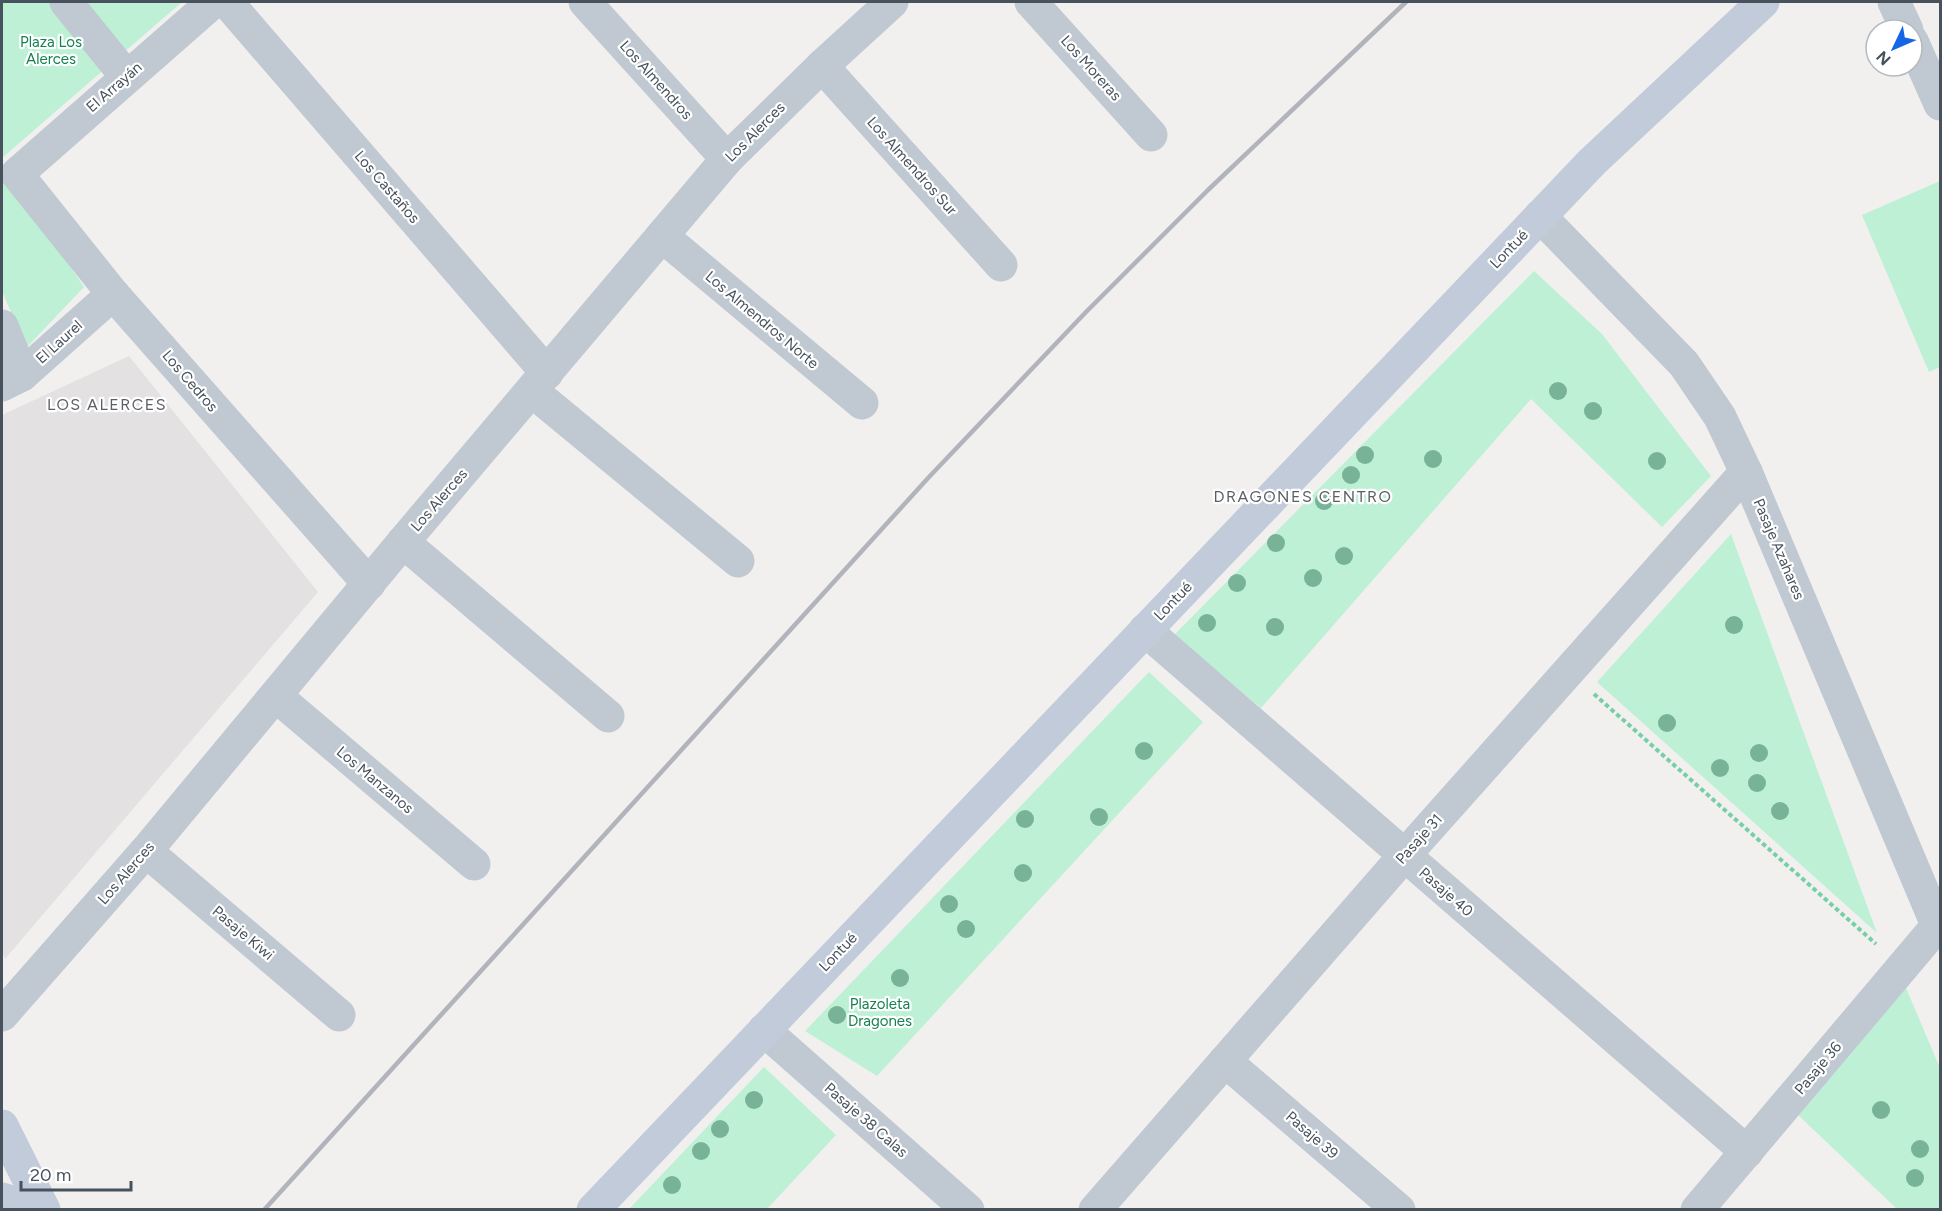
<svg xmlns="http://www.w3.org/2000/svg" width="1942" height="1211" font-family="Figtree,sans-serif">
<rect width="100%" height="100%" fill="#f2f0ef"/>
<path fill="#e3e1e1" d="M129,356L318,592L5,959L2,952V415Z"/>
<g fill="#bdf0d4">
<path d="M2,2H182L2,158Z"/>
<path d="M2,166L84,287L26,348L2,291Z"/>
<path d="M1940,181V367L1929,372L1862,215Z"/>
<path d="M1534,271L1602,334L1711,476L1662,527L1531,399L1261,708L1174,635Z"/>
<path d="M1731,534L1877,933L1597,682Z"/>
<path d="M1149,672L1203,722L877,1076L805,1031Z"/>
<path d="M1906,988L1940,1068V1209H1897L1798,1115Z"/>
<path d="M764,1067L836,1135L767,1209H629Z"/>
</g>
<g fill="none" stroke-linecap="round" stroke-linejoin="round">
<path stroke="#75cfa7" stroke-width="4" stroke-dasharray="4.5 3" stroke-linecap="butt" d="M1594,694L1876,944"/>
<g stroke="#c0c9d2" stroke-width="33">
<path d="M66,2L126,76"/>
<path d="M213,2L17,174L113,294L369,584"/>
<path d="M227,2L547,373"/>
<path d="M585,2L727,159"/>
<path d="M1031,2L1151,135"/>
<path d="M1894,2L1907,30"/>
<path d="M1912,41L1940,104"/>
<path d="M822,66L1001,265"/>
<path d="M1540,216L1684,364L1720,417L1746,472L1940,932"/>
<path d="M662,236L862,403"/>
<path d="M2,326L22,375"/>
<path d="M2,385L22,375L113,294"/>
<path d="M532,391L738,561"/>
<path d="M403,542L608,716"/>
<path d="M1145,630L1747,1152"/>
<path d="M276,696L474,864"/>
<path d="M146,851L339,1015"/>
<path d="M2,1015L146,851L403,542L727,159L822,66L892,2"/>
<path d="M764,1030L968,1210"/>
<path d="M1225,1061L1399,1210"/>
<path d="M1095,1210L1404,856L1746,472"/>
<path d="M1697,1210L1938,925"/>
</g>
<g stroke="#c2cbd9" stroke-width="33">
<path d="M2,1126L44,1210"/>
<path d="M2,1199L36,1210"/>
<path d="M593,1210L1592,162L1763,2"/>
</g>
<path stroke="#b1b4ba" stroke-width="4.5" d="M264,1210L929,477L1086,312L1208,190L1406,2"/>
</g>
<g fill="#78b398">
<circle cx="1558" cy="391" r="9"/>
<circle cx="1593" cy="411" r="9"/>
<circle cx="1365" cy="455" r="9"/>
<circle cx="1433" cy="459" r="9"/>
<circle cx="1657" cy="461" r="9"/>
<circle cx="1351" cy="475" r="9"/>
<circle cx="1324" cy="501" r="9"/>
<circle cx="1276" cy="543" r="9"/>
<circle cx="1344" cy="556" r="9"/>
<circle cx="1313" cy="578" r="9"/>
<circle cx="1237" cy="583" r="9"/>
<circle cx="1207" cy="623" r="9"/>
<circle cx="1734" cy="625" r="9"/>
<circle cx="1275" cy="627" r="9"/>
<circle cx="1667" cy="723" r="9"/>
<circle cx="1144" cy="751" r="9"/>
<circle cx="1759" cy="753" r="9"/>
<circle cx="1720" cy="768" r="9"/>
<circle cx="1757" cy="783" r="9"/>
<circle cx="1780" cy="811" r="9"/>
<circle cx="1099" cy="817" r="9"/>
<circle cx="1025" cy="819" r="9"/>
<circle cx="1023" cy="873" r="9"/>
<circle cx="949" cy="904" r="9"/>
<circle cx="966" cy="929" r="9"/>
<circle cx="900" cy="978" r="9"/>
<circle cx="837" cy="1015" r="9"/>
<circle cx="754" cy="1100" r="9"/>
<circle cx="1881" cy="1110" r="9"/>
<circle cx="720" cy="1129" r="9"/>
<circle cx="1920" cy="1149" r="9"/>
<circle cx="701" cy="1151" r="9"/>
<circle cx="1915" cy="1178" r="9"/>
<circle cx="672" cy="1185" r="9"/>
</g>
<g text-anchor="middle" dominant-baseline="central" stroke-width="4.5" stroke-linejoin="round" paint-order="stroke">
<g font-size="15" fill="#158151" stroke="#fff">
<text x="51" y="42">Plaza Los<tspan x="51" dy="17">Alerces</tspan></text>
<text x="880" y="1004">Plazoleta<tspan x="880" dy="17">Dragones</tspan></text>
</g>
<g font-size="15" fill="#47525d" stroke="#fff">
<text transform="translate(1091 68) rotate(48)">Los Moreras</text>
<text transform="translate(656 80) rotate(48)">Los Almendros</text>
<text transform="translate(114 87) rotate(-41)">El Arrayán</text>
<text transform="translate(755 132) rotate(-45)">Los Alerces</text>
<text transform="translate(912 166) rotate(48)">Los Almendros Sur</text>
<text transform="translate(387 187) rotate(49)">Los Castaños</text>
<text transform="translate(1509 249) rotate(-46)">Lontué</text>
<text transform="translate(762 320) rotate(40)">Los Almendros Norte</text>
<text transform="translate(59 342) rotate(-42)">El Laurel</text>
<text transform="translate(190 381) rotate(49)">Los Cedros</text>
<text transform="translate(439 500) rotate(-49)">Los Alerces</text>
<text transform="translate(1779 549) rotate(67)">Pasaje Azahares</text>
<text transform="translate(1173 601) rotate(-46)">Lontué</text>
<text transform="translate(375 780) rotate(40)">Los Manzanos</text>
<text transform="translate(1419 839) rotate(-48)">Pasaje 31</text>
<text transform="translate(126 873) rotate(-49)">Los Alerces</text>
<text transform="translate(1446 892) rotate(41)">Pasaje 40</text>
<text transform="translate(243 933) rotate(40)">Pasaje Kiwi</text>
<text transform="translate(838 952) rotate(-46)">Lontué</text>
<text transform="translate(1818 1068) rotate(-50)">Pasaje 36</text>
<text transform="translate(866 1120) rotate(41)">Pasaje 38 Calas</text>
<text transform="translate(1312 1135) rotate(41)">Pasaje 39</text>
</g>
<g font-size="16" letter-spacing="1.5" fill="#5c5f65" stroke="#fff">
<text x="107" y="404">LOS ALERCES</text>
<text x="1303" y="496">DRAGONES CENTRO</text>
</g>
</g>
<rect width="1942" height="1211" fill="none" stroke="#47525d" stroke-width="6"/>
<g transform="translate(1894 48) rotate(226)"><circle r="28" fill="#ffffff" stroke="#b5babe" stroke-width="1.5"/>
<path d="M0-4.5L10 22L0 15L-10 22Z" fill="#1665e6"/>
<text y="-9" font-size="16" font-weight="bold" text-anchor="middle" fill="#47525d">N</text>
</g>
<path d="M21 1181v9h110v-9" fill="none" stroke="#47525d" stroke-width="3"/>
<text x="30" y="1181" font-size="18" fill="#47525d" stroke="#ffffff" stroke-width="4.5" paint-order="stroke">20 m</text>
</svg>
